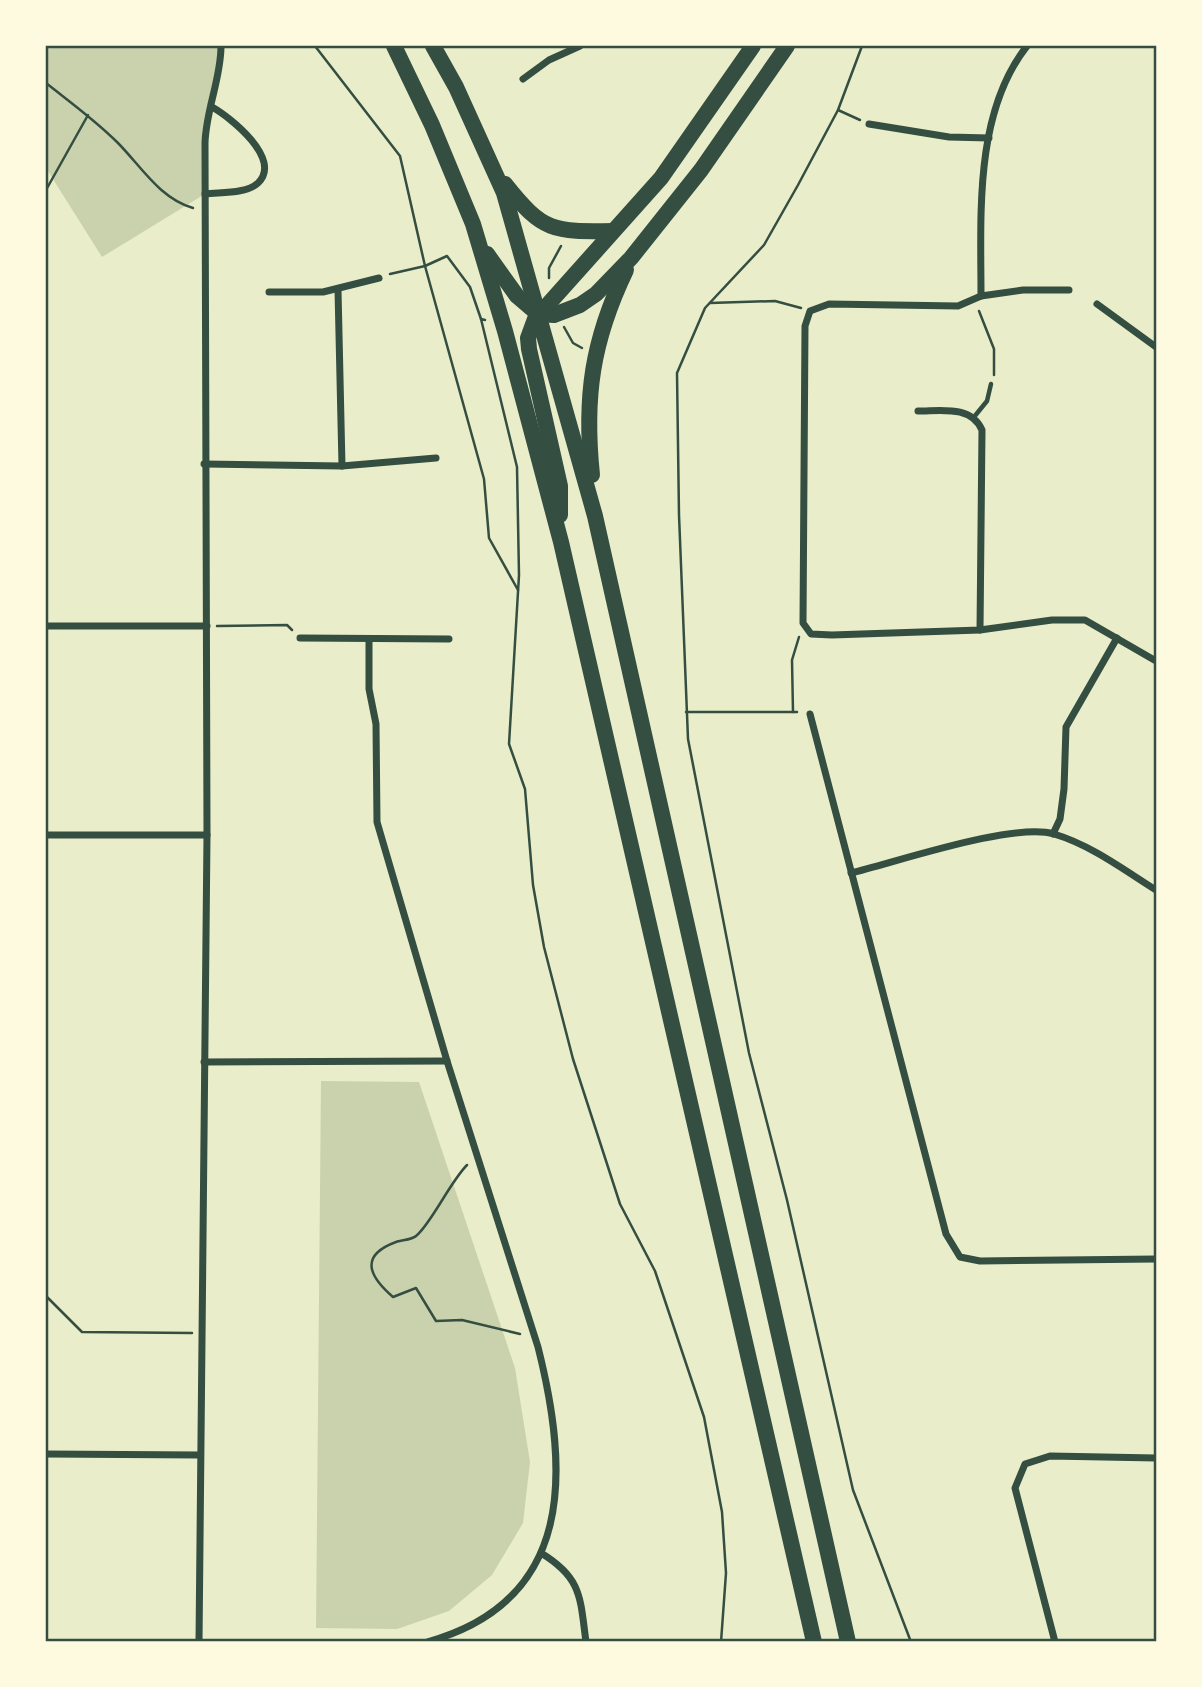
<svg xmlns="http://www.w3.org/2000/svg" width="1202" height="1687" font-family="'Work Sans',sans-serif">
<rect width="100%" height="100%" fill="#e9edc9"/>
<g fill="#cad2ad">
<path d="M46,46H221L208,119L205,194L102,257L46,168Z"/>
<path d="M321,1081L419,1082L515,1368L530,1462L523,1523L492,1575L449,1611L397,1629L316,1628Z"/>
</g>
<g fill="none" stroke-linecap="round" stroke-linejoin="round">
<g stroke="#344e41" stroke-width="2.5">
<path d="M315,46L400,156L425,266L484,479L489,538L518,590"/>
<path d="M862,46L838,110L798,185L764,245L705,308L677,373L679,515L688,739L749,1053L787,1200L853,1490L911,1642"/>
<path d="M46,83C70,102 95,120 117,142C141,166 159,198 193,208"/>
<path d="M838,110L860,120"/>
<path d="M46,190L88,115"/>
<path d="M390,274L425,266L447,256L470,287L481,319"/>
<path d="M549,278V268L561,246"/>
<path d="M710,303L775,301L801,308"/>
<path d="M979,311L994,349V375"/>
<path d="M485,320L481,319L517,467L519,575L509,744L525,789L533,885L544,947L573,1059L620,1204L655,1271L704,1417L722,1512L726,1573L721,1642"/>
<path d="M564,327L573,343L582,348"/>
<path d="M217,626L287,625L292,630"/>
<path d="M686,712H793"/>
<path d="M797,712H793L792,660L799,637"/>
<path d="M467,1165C450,1182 431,1224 416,1236C412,1240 401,1240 396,1242C358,1256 370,1277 393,1297L416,1288L436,1321L462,1320L520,1334"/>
<path d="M46,1296L82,1332L192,1333"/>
</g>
<path stroke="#344e41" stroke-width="4.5" d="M974,417L987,401L991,384"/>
<g stroke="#344e41" stroke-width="7">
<path d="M523,79L549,60L580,46"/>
<path d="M869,124L949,137L989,138"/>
<path d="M205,194C221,192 246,194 258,183C283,159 230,117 212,107"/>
<path d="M338,290L342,466"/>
<path d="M1069,290H1023L981,296L958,306L829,304L810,311L805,326L803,623L811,634L832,635L980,630L1052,620H1085L1156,661"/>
<path d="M269,292H323L379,278"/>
<path d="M981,296C981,215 974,113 1027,46"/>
<path d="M1097,304L1156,347"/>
<path d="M918,411C941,411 971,405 982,430L980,630"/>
<path d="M204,464L342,466L436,458"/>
<path d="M46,626H207"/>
<path d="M300,638L449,639"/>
<path d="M369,639V689L376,724L377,822L447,1061L538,1347C569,1470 576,1601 427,1642"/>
<path d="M810,714L946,1234L960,1257L980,1261L1156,1259"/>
<path d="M1053,834L1060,819L1064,789L1066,727L1117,638"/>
<path d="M46,835H207"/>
<path d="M851,873C897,862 1013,822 1054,834C1091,845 1124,870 1156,890"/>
<path d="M204,1062L447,1061"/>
<path d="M46,1454L200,1455"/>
<path d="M541,1553C582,1578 580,1597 586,1642"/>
<path d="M199,1642L207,835L205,143C206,109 221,79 221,46"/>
<path d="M1055,1642L1015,1488L1025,1464L1050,1456L1156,1458"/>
</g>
<g stroke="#344e41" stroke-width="16">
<path d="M394,46L432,125L473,224L505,331L561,542L814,1642"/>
<path d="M433,46L456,87L504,193L595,516L848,1642"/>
<path d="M505,184C543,232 553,232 613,231"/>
<path d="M487,254L517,296L538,314L554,315L580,305L596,294L631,258L701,170L787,46"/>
<path d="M592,475C584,397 592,341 626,270"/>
<path d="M560,515V486L529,349L528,338L535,319L661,178L753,46"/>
</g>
</g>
<rect width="1202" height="1687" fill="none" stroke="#fefae0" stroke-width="94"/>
<rect x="47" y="47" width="1108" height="1593" fill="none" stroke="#344e41" stroke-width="2.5"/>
</svg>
